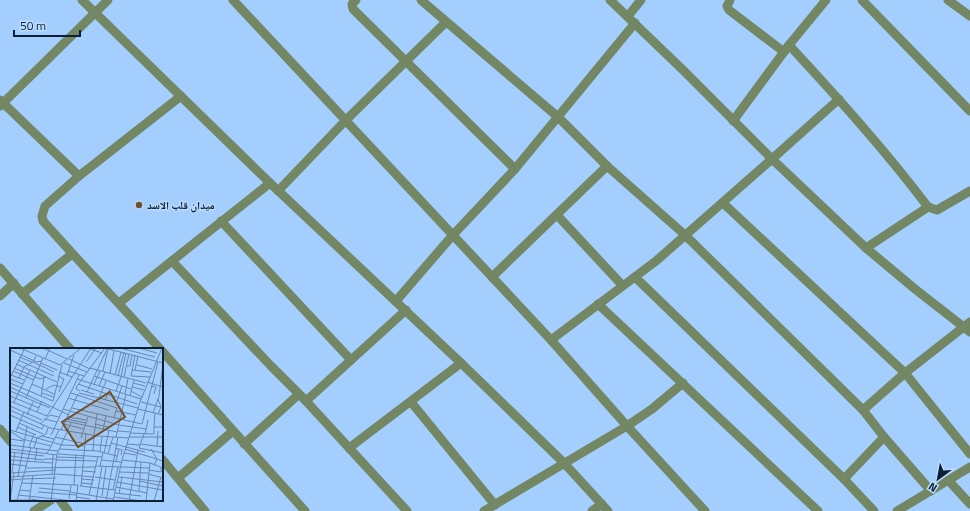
<svg xmlns="http://www.w3.org/2000/svg" width="970" height="511" font-family="'Titillium Web','Noto Naskh Arabic',sans-serif">
<rect width="100%" height="100%" fill="#a4cefe"/>
<g fill="none" stroke-linecap="round" stroke-linejoin="round">
<g stroke="#738764" stroke-width="9">
<path d="M82,0L270,183L461,363L564,463L608,511"/>
<path d="M233,0L551,340L627,426L705,511"/>
<path d="M356,0L352,4L353,9L515,169"/>
<path d="M421,0L558,117L607,166L685,235L863,410L884,437L931,491"/>
<path d="M610,0L683,70L772,159L866,248L915,289L970,332"/>
<path d="M730,0L727,6L729,10L784,52"/>
<path d="M862,0L970,111"/>
<path d="M948,0L970,16"/>
<path d="M628,16L641,0"/>
<path d="M789,45C837,97 885,150 928,207"/>
<path d="M0,100L79,176"/>
<path d="M0,106L108,0"/>
<path d="M733,121L789,45L826,0"/>
<path d="M278,191L346,120L446,22"/>
<path d="M723,203L905,373L970,454"/>
<path d="M557,215L622,285"/>
<path d="M221,221L351,360"/>
<path d="M866,248L928,207L937,210L970,191"/>
<path d="M172,261L271,366L306,401L407,511"/>
<path d="M0,268L70,349"/>
<path d="M492,277L607,166"/>
<path d="M635,277L844,479L874,511"/>
<path d="M22,294L72,254"/>
<path d="M0,296L14,283"/>
<path d="M396,301L452,236L515,169L635,23"/>
<path d="M119,303L270,183"/>
<path d="M598,304L818,511"/>
<path d="M551,340L656,261L772,159L839,99"/>
<path d="M160,349C122,306 81,264 43,221L42,216L45,206L79,176L181,96"/>
<path d="M162,351L305,511"/>
<path d="M306,401L406,310"/>
<path d="M411,402L495,505"/>
<path d="M863,410L905,373L970,322"/>
<path d="M0,429L11,442"/>
<path d="M244,444L299,394"/>
<path d="M349,448L461,363"/>
<path d="M162,459L205,511"/>
<path d="M178,478L233,431"/>
<path d="M844,479L884,437"/>
<path d="M949,481L970,504"/>
<path d="M60,500L68,511"/>
<path d="M34,511L51,500"/>
<path d="M484,511L627,426L652,409L683,383"/>
<path d="M592,511L602,504"/>
<path d="M897,511L970,467"/>
</g>
</g>
<circle fill="#715127" stroke="#badafe" stroke-width="1.5" cx="139" cy="205" r="4"/>
<g text-anchor="middle" dominant-baseline="central" stroke-width="3" stroke-linejoin="round" paint-order="stroke">
<g font-size="11" font-weight="bold" fill="#0b2036" stroke="#badafe" text-anchor="start">
<text x="147" y="205">ميدان قلب الاسد</text>
</g>
</g>
<g transform="translate(10 348)">
<rect width="153" height="153" fill="#a4cefe"/>
<path fill="none" stroke="#6788ae" stroke-width="1" d="M10,0L50,17L71,0M33,0L57,11M95,0L153,15M110,0L145,9M129,0L147,5M80,1L92,5M0,2L27,14L32,13M9,9L22,14M35,11L40,0M59,11L80,21M8,12L44,28M23,14L44,24M76,14L86,0M31,15L47,22M54,15L77,24M6,16L47,34M127,17L142,21M117,18H120L122,7M4,20L30,31L36,29M80,20L136,35M122,22L141,24M125,22L128,8M3,23L24,32M58,23L74,28M93,23L98,1M49,24L62,29M100,26L104,3M1,27L14,32M57,27L64,7M105,27L111,4M48,28L54,31L49,44M84,28L121,41M108,28L114,4M121,28L140,29M121,28L125,7M111,29L116,5M114,29L119,6M0,30L14,2M9,30L14,19L23,14L26,8M0,31L13,36M67,31L131,51M137,34L153,39M0,35L43,53M123,35L135,38M22,36L44,46M68,36L127,56M84,36L90,23M89,38L95,24M141,38L146,39L144,46M0,39L59,67M122,39L134,42M36,41L44,37L51,39M71,42L84,46M0,43L40,60M70,43L66,41L67,38L95,0M106,43L111,29M121,43L132,49M77,44L97,1M32,45L44,49M61,45L107,60L104,69M69,45L128,60M115,46L118,30M0,48L29,60M31,48L34,30M120,48L124,32M16,50L33,10M58,50L99,62M89,50L96,33M148,51L151,59L148,66M95,52L100,41M0,53L37,68M43,53L52,17M4,54L20,22M131,54L151,59M106,56L112,38M0,58L32,72M62,60L132,76M53,61L109,77L136,81M128,61L153,67M0,62L40,80L88,88L119,90M106,63L126,67M27,64L32,53M143,65L149,48L153,16M145,65L144,79H153M0,67L32,81L34,77M17,67L23,54M37,68L81,0M58,69L76,72M34,71L47,74M56,71L76,75M55,73L107,84M9,75L33,86M30,76L40,67L49,69M54,76L74,81M85,76L98,79L97,82M132,76L148,14M7,79L26,87M0,82L27,90M51,82L68,46M93,82L96,68M0,83L12,91L41,98M6,83L14,64M108,83L120,84M120,85L144,86V79M134,86L129,100L153,105M135,86L138,72M41,87L69,27M84,87L87,66M32,88L44,91M45,89L75,96M106,89L116,46M119,89H153M27,90L52,97L75,98M71,90L78,69M0,91L14,93M101,95L135,104M75,96L101,98M117,96L130,97M131,96L153,99M0,97L39,102L49,82M147,98L148,83M19,99L24,86M24,100L27,90L36,86L38,80M105,100L112,102L111,107M0,101L47,107M49,101L87,103L107,108M115,101L153,113M141,101L147,111L144,117M83,103L84,87M90,103L92,89M0,104L34,108M37,105L39,102L48,103M94,105L99,82M114,105L126,107M48,106L92,109M98,106L103,89M0,108L34,112M47,109L74,110M34,111H47M0,112L42,115M47,112L87,113M91,112L111,114M112,112L140,115L153,120M25,113L27,100M106,113L109,101M0,116L17,118M86,118L139,120M90,118L93,105M16,120L86,119M139,122L151,124V120M72,123L86,124M2,124L5,104M109,124L138,125M0,125L46,122M42,126L43,107M138,126L153,130M8,128L17,79M72,128L84,129M0,129L46,126L72,128M85,129L105,132M109,129L153,134M12,131L46,130M71,131L84,132M0,132L12,131M129,133L153,138M107,134L153,142M11,135L68,137L66,153M71,135L83,136M64,137L66,106M70,138L105,142M71,138L76,85M106,139L137,145M29,140L60,143M9,142L21,143M103,142L108,119M129,143L131,114M28,144L67,147M60,144L103,151M105,145L131,148M109,146L112,129M8,147L64,153M79,147L88,108M92,148L96,119M66,149L80,151M104,149L132,153M20,151L34,153M59,151L61,137M0,152H19M0,153L4,124M7,153L21,99M19,153L23,127M41,153L47,106L61,75M86,153L92,118M96,153L108,89M103,153L112,112L130,54L152,0M119,153L128,102M136,153L140,115M144,153L151,129"/>
<path fill="#715127" fill-opacity="0.15" stroke="#715127" stroke-width="2" d="M100,44L115,69L68,99L52,74Z"/>
<rect width="153" height="153" fill="none" stroke="#0b2036" stroke-width="2"/>
</g>
<g transform="translate(938 479) rotate(212)" stroke="#badafe" stroke-width="3" paint-order="stroke">
<path d="M0-3L7 15L0 10L-7 15Z" fill="#0b2036"/>
<text y="-6" font-size="11" font-weight="bold" text-anchor="middle" fill="#0b2036">N</text>
</g>
<path d="M14 30v6h66v-6" fill="none" stroke="#0b2036" stroke-width="2"/>
<text x="20" y="30" font-size="12" fill="#0b2036" stroke="#badafe" stroke-width="3" paint-order="stroke">50 m</text>
</svg>
